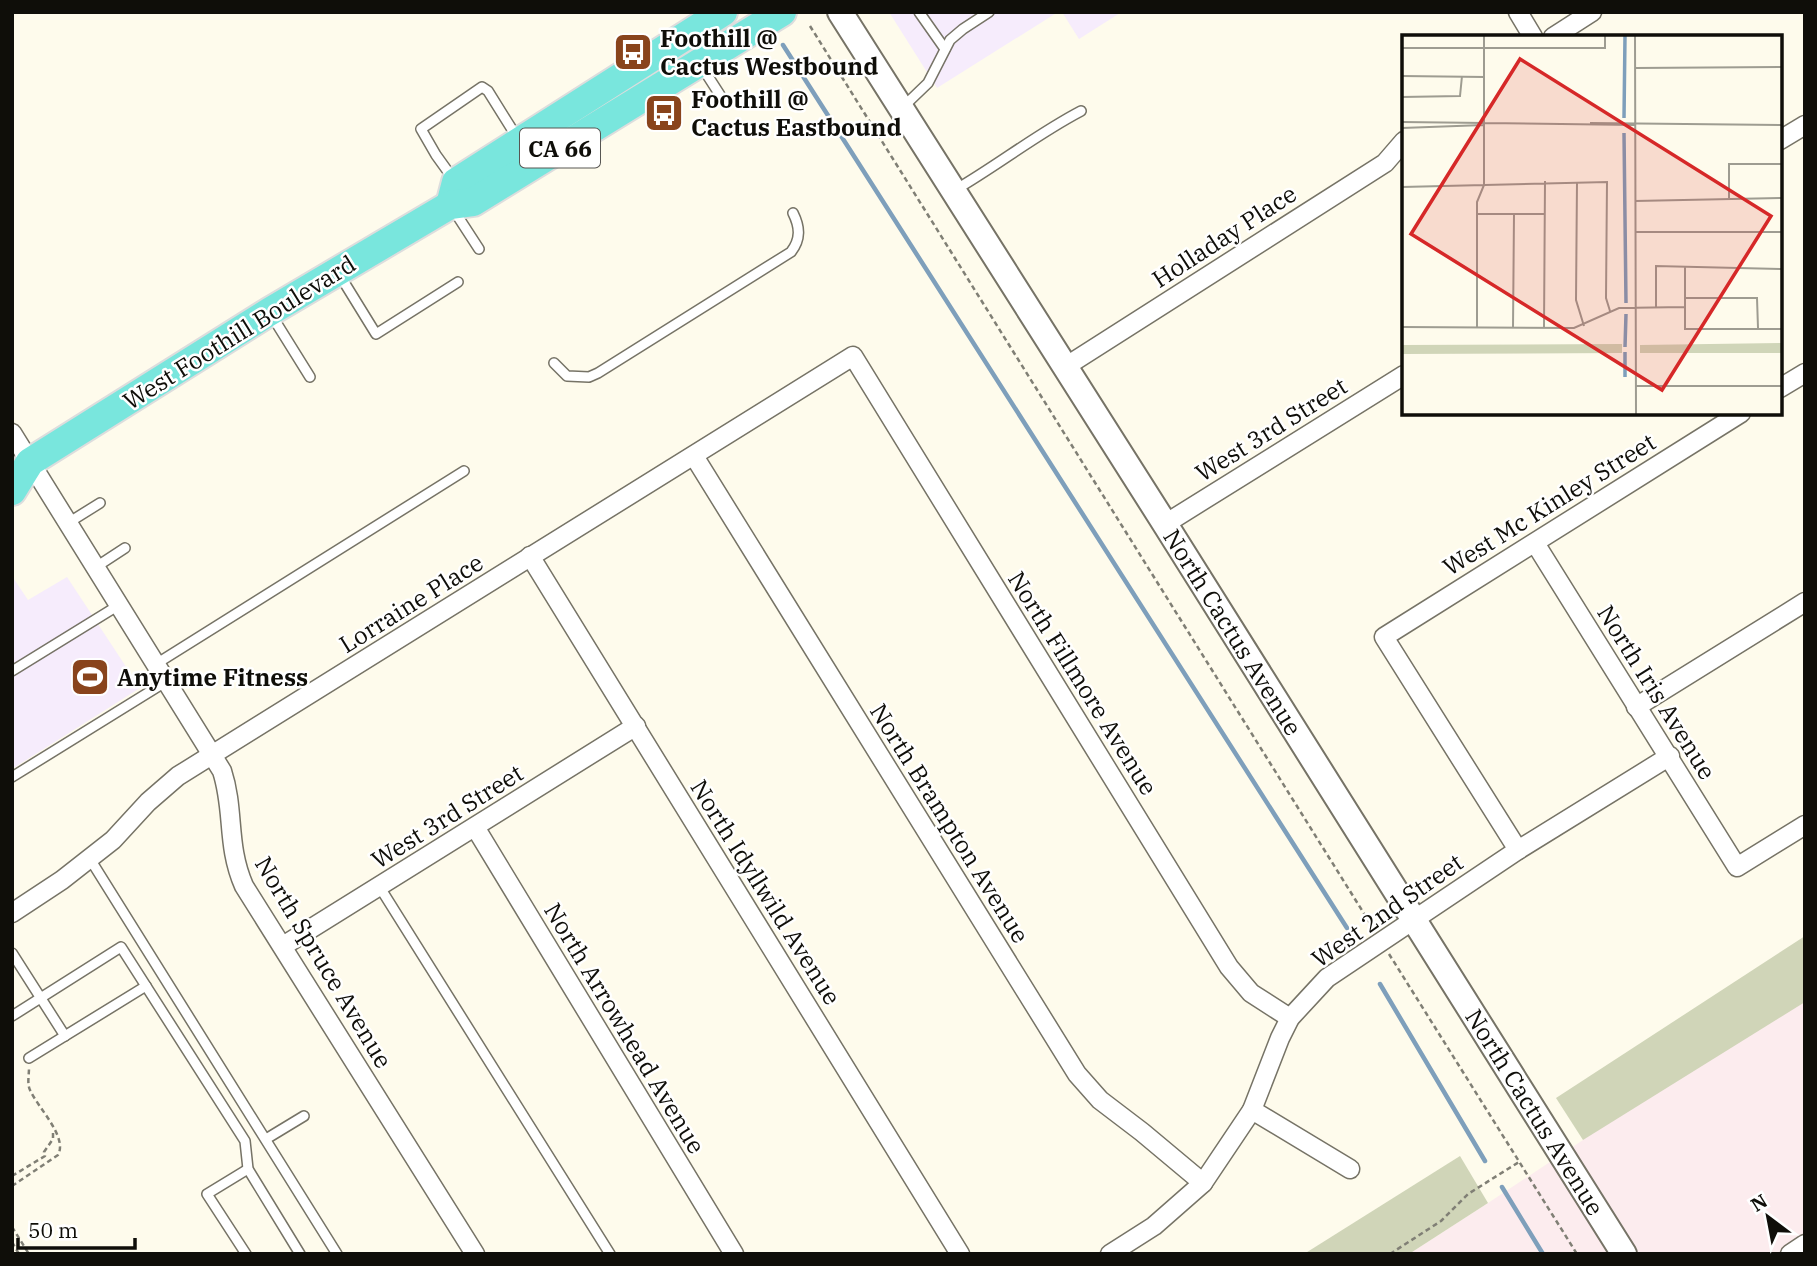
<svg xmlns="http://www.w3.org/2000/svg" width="1817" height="1266" font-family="'IBM Plex Serif',serif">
<rect width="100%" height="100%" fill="#fefbec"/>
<g fill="#f6ecfc">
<path d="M889,12H1058L937,88Z"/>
<path d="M1062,12H1120V13L1079,39Z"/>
<path d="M12,576L28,600L67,577L140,688L12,769Z"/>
</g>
<path fill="#fcecee" d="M1805,1000V1254H1409L1488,1203L1583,1140L1590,1132Z"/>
<g fill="#d0d5b8">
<path d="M1805,936V1002L1583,1140L1556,1098Z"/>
<path d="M1460,1156L1488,1203L1409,1254H1304Z"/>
</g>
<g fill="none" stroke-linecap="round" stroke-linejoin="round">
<g stroke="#7e9fbb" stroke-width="4.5">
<path d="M783,45L1347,928"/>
<path d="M1380,984L1485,1161"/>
<path d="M1502,1187L1543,1254"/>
</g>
<g stroke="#767366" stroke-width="12">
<g id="service">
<path d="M919,12L945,49"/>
<path d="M702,67L720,95"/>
<path d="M902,108L928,83L950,40L963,29L989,12"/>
<path d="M454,180L436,155L421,129L482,87L488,91L518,139"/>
<path d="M955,190C998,165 1037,134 1081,111"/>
<path d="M453,209L479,249"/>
<path d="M339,274L376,334L458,282"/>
<path d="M272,316L310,377"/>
<path d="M554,363L567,376L589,377L598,373L791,252C801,239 800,227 793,213"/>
<path d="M68,523L100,503"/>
<path d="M96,567L125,548"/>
<path d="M156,664L464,471"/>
<path d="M12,671L119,605"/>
<path d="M12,777L167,681"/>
<path d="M90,859L337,1254"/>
<path d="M379,886L610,1254"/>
<path d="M12,953L65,1036"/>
<path d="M12,1016L121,947L245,1141L248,1169L300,1254"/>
<path d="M29,1058L146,986"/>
<path d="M266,1139L304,1116"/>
<path d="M246,1254L207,1194L248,1169"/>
</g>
</g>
<g stroke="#767366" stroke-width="21">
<g id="minor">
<path d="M1518,12L1533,37"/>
<path d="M1553,37L1592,12"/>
<path d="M1780,140L1805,125"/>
<path d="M1065,367L1385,163L1404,141"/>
<path d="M1780,388L1805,373"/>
<path d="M12,433L222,771C235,811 226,845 244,886L475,1254"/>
<path d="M694,456L1077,1074L1100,1100L1142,1132L1203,1183"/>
<path d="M1165,524L1404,375"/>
<path d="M1535,543L1737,867L1805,825"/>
<path d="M530,556L960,1254"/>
<path d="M1636,707L1805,602"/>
<path d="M475,827L734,1254"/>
<path d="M1518,850L1384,637L1741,413"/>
<path d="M12,913L62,880L113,840L148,802L178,776L853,356L1229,967L1251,993L1290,1018"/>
<path d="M283,946L636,726"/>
<path d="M1252,1110L1350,1169"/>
<path d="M1110,1254L1154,1226L1203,1183L1252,1110L1280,1038L1290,1018L1327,978L1518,850L1670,756"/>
<path d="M1790,1254L1805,1244"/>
</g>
</g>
<g stroke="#767366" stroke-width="28">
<path id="secondary" d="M840,12L1165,524L1624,1254"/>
</g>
<g stroke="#ddd" stroke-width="32">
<g id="primary">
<path d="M450,205L456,182L723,12"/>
<path d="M12,491L30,462L269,312L450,205L473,202L782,12"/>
</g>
</g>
<g stroke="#807f75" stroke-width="2.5" stroke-dasharray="5 3.5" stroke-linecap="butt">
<path d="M810,26L1373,928"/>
<path d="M1389,954L1577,1254"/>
<path d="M12,1176L45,1156L44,1152L53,1139V1131"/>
<path d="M12,1186L58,1155C68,1137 38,1108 30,1090C27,1084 29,1075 29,1068"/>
<path d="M12,1227L29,1254"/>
<path d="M12,1242L19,1254"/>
<path d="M1390,1254L1441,1221L1468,1194L1519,1162"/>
</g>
<use href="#service" stroke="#fff" stroke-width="9"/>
<use href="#minor" stroke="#fff" stroke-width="18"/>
<use href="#secondary" stroke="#fff" stroke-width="24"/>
<use href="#primary" stroke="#79e6dd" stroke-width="28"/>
</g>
<defs>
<g id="bus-square" transform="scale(2.0125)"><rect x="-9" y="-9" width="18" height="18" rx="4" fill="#89441c" stroke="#fff"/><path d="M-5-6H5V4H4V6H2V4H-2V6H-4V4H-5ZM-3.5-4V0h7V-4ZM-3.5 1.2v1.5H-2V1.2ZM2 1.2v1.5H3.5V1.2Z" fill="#fff"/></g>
<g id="stadium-square" transform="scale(2.0125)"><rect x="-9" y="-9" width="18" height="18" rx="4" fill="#89441c" stroke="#fff"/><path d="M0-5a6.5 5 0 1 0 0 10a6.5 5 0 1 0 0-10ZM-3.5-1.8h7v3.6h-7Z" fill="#fff"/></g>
</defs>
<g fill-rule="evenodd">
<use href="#bus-square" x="633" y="52"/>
<use href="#bus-square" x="664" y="113"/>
<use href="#stadium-square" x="90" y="677"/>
</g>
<g text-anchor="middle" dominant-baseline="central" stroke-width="5" stroke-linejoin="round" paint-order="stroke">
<rect fill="#fff" stroke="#575653" stroke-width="2" x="520" y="128.5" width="80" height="39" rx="5"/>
<g font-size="23" font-weight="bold" fill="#0f0e09">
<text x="560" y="148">CA 66</text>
</g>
<g font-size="24" font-weight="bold" fill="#0f0e09" stroke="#fff" text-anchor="start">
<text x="660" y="38">Foothill @<tspan x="660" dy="28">Cactus Westbound</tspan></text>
<text x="691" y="99">Foothill @<tspan x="691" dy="28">Cactus Eastbound</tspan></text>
<text x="117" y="677">Anytime Fitness</text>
</g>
<g font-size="24" fill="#0f0e09" stroke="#fff">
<text transform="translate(1224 236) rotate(-33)">Holladay Place</text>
<text transform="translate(239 332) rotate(-32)">West Foothill Boulevard</text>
<text transform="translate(1271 429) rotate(-32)">West 3rd Street</text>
<text transform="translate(1549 504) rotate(-32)">West Mc Kinley Street</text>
<text transform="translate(411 603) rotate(-32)">Lorraine Place</text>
<text transform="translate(1233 632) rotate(58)">North Cactus Avenue</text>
<text transform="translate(1083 683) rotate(58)">North Fillmore Avenue</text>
<text transform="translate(1657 692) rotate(58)">North Iris Avenue</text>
<text transform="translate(447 816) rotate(-32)">West 3rd Street</text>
<text transform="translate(950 823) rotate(58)">North Brampton Avenue</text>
<text transform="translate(766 892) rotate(58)">North Idyllwild Avenue</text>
<text transform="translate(1387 910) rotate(-35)">West 2nd Street</text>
<text transform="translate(324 962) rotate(59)">North Spruce Avenue</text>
<text transform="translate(625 1028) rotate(59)">North Arrowhead Avenue</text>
<text transform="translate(1535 1112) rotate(58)">North Cactus Avenue</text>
</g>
</g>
<g transform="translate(1402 35)">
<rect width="380" height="380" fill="#fefbec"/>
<path d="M380,308V318H238V310ZM220,309V318L0,319V310Z" fill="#d0d5b8"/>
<path fill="none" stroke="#7e9fbb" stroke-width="3.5" d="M222,83L223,1M222,98L224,268M223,312L224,279M223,342V317"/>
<path fill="none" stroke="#9e9c91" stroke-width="2" d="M233,1L234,379M0,13H203V1M233,33L380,32M0,41L83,42M0,62L58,61L60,41M0,87L233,90M188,88L380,90M0,93L82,90M175,147L174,265L182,291M0,152L205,147L204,263L208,276M327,163V129H380M233,166L380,163M75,179H143M234,197H380M283,231V294H380M283,263H355L356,293M254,272V231L380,234M0,292L172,293L217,273L283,272M75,292V167L82,150V1M111,293L112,179M142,293L143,146M234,351H380"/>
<path fill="#d62828" fill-opacity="0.15" stroke="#d62828" stroke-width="3.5" d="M118,24L369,181L260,355L9,199Z"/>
<rect width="380" height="380" fill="none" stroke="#0f0e09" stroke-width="3.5"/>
</g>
<rect width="1817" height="1266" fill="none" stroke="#0f0e09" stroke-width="28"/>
<g transform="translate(1768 1217) rotate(328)" stroke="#ffffff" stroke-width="5" paint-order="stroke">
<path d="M0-5L12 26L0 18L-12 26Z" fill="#0f0e09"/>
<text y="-10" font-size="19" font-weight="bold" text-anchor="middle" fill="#0f0e09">N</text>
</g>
<path d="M18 1238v10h117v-10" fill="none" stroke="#0f0e09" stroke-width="3.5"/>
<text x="28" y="1238" font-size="21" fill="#0f0e09" stroke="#ffffff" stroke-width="5" paint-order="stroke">50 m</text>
</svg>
